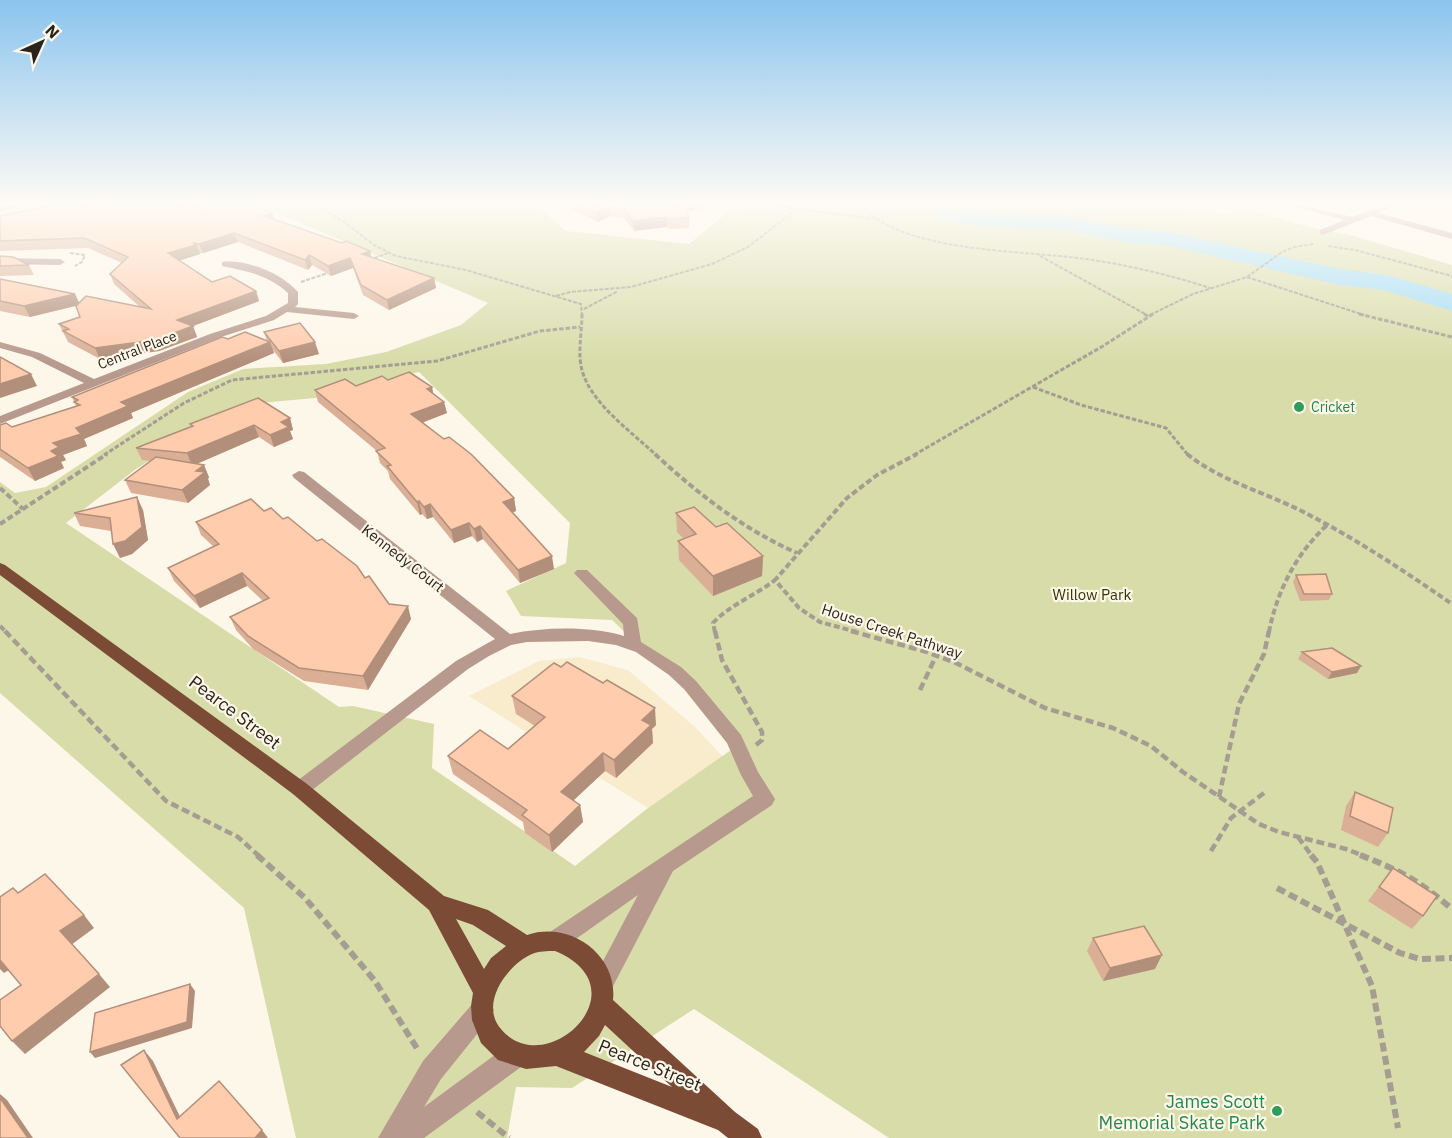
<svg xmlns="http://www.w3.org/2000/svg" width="1452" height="1138" font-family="'IBM Plex Sans',sans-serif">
<rect width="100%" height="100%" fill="#fdf7e9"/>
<path fill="#f9eccc" d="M579,657L628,670L695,727L723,757L648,808L469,696L539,661Z"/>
<path fill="#d7dca9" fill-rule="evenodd" d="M256,204H535L566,231L689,244L727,213L750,204H1169L1228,215L1246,209L1317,229L1347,234L1452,265V1138H889L694,1009L572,1088L516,1087L507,1138H296L244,908L0,693V482L15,493L46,487L188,392L243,369L326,364L386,352L461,325L488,303ZM419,372L570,523L566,563L506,591L521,616L612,620L741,743L648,808L575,866L432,768L434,724L353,706L339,707L66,523L136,469L239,405L315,398Z"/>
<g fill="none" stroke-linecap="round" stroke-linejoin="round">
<path fill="#a1ddf7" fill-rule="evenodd" d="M926,204H948L949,207L969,211L1067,216L1125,228L1169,232L1341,269L1387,275L1452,294V311L1384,290L1341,285L1169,246L1125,242L1067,230L969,225L932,216Z"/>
<g stroke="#a39d92" stroke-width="2" stroke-dasharray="4 1.5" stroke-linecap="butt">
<path d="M314,204L344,222L374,245L396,256L466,270L581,304L582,315"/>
<path d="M762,204L875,219"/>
<path d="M860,204C865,209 871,215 877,219C926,252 1027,251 1086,259C1128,265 1170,275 1210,288"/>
<path d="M1328,246L1355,250L1452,276"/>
<path d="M70,253L85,255L82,262L75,266"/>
<path d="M1040,256L1147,315"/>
<path d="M369,260L388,253"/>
<path d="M1247,277L1364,315"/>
<path d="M301,282L331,272"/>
<path d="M556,296L570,292L631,287L712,264L748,247L798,208L809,204"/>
<path d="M584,309L618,291"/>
<path d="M1150,315L1193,294L1247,277L1282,252L1294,247L1314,244"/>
</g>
<g stroke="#a39d92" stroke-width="3" stroke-dasharray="4.5 2" stroke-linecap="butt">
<path d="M582,314C582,331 578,349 581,366C588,402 631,431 656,455"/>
<path d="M1144,314L1148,316"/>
<path d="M1359,314L1452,337"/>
<path d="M1033,387L1081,405L1166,428L1188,455"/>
<path d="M104,455L184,403L232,380L437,361L540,331L580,327"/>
<path d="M914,455L1103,346L1153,314"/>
</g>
<g stroke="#a39d92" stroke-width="4" stroke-dasharray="6 3" stroke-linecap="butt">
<path d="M655,454C698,494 743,529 797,553"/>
<path d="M1187,454C1223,483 1272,494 1313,517C1361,542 1407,573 1452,604"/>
<path d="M0,488L23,509"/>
<path d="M0,524L107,454"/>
<path d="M0,626L6,632"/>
<path d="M715,632L713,623C728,606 756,595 775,580"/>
<path d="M857,632L820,622L799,608L775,580L847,498L877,475L917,454"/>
<path d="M1269,632C1277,591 1296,554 1327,525"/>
</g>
<g stroke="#a39d92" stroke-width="4.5" stroke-dasharray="8 4" stroke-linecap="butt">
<path d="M5,631L166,801L238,837L259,856"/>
<path d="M715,631L722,660L762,732V740L756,745"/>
<path d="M851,631L927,652L956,663L1045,708L1113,728L1151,746L1183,772L1259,824L1279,832L1346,849L1364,856"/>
<path d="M920,690L936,656"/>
<path d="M1219,797L1239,704L1264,654L1269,631"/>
<path d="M1298,837L1312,856"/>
<path d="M1211,851L1231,818L1264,793"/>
</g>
<g stroke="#a39d92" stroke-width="6" stroke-dasharray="9 4.5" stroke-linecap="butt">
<path d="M257,855L305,898L375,981L418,1050"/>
<path d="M1311,855L1317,862L1372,986L1398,1128"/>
<path d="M1360,855C1401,871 1418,880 1452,909"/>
<path d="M1277,888L1400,953L1420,959L1452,958"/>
<path d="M477,1112L509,1138"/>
</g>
<g fill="#b7998d" fill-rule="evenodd">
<path d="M17,204H34L0,211V207Z"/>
<path d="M1283,204H1296L1352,217L1387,204H1397L1378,213L1452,233V239L1371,216L1323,235L1320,234V230L1345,220Z"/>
<path d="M0,258L60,259L65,262L60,265L0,264Z"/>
<path d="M222,262C247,259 281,273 298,292V304L295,307L354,313L359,316L354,319L287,312L274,320L218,338L0,424V416L84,383L32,357L0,348V342L40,353L94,379L210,334L266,316L288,303V293C269,275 246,271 222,266Z"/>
<path d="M299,471L304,472L510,634C546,627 589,626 624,636L623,624L574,573L577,570H587L637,618L641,642L681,667L696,681L741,735L758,772L775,799L772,805L673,871L611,990L603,993L595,990L592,982L638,895L563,948L555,951L547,948L544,941L547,934L753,796L741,775L727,743L684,689L669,675L636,652L616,645L588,641L527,642L511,645L489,656L468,669L307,794L300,797L293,794L290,789L293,784L456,661L495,639L294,478L292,475Z"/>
<path d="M482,998L490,1002L494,1010L490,1018L441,1079L424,1107L507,1046L516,1043L525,1046L528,1055L525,1064L424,1138H378L423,1061L474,1002Z"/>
</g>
<path fill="#7c4b36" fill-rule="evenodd" d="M0,563L5,565L307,784L444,896L488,910L527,935C570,920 618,955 613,1000L735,1112L758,1129L762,1138H728L718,1130L556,1066L526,1069L498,1060L481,1043L472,1020L471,1006L473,993L429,910L293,794L0,575ZM456,919L473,925L506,946L491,958L484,969ZM555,951C645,988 546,1083 501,1029C479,1004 507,965 532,954C539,951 547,951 555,951ZM605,1025L672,1087L584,1052L599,1036Z"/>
</g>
<g fill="#dbaf96" fill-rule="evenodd">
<path d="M112,204H253L272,213L274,220L342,243L370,251L371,257L434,278L436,288L389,310L363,295L353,268L331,276L312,265L308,270L238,242L203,253H199L200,254L179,261L212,282L256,291L259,301L193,326L197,337L159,351L100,359L68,342L59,324L80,317L76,305L30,317L0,311V279L75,294L79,303L140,307L114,284L110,274L122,263L88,248L0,251V216L111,205ZM203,205L207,206L201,209L196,208Z"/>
<path d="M560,204H724L687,211L689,218V228L668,229L667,227L634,231L624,218L611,216L598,222Z"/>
<path d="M0,256L29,265L34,275L0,276Z"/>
<path d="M264,332L319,354L283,363L273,350L274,353L131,413L133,418L84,439L87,446L63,455L66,460L61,462L64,468L35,481L0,457V425L12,427L76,406L72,397L228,339L267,341Z"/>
<path d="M388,380L432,387L433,393L447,413L423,422L514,498L516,511L512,513L554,569L520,583L483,539L477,542L472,536L454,543L433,517L427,519L422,514L420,515L390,479L388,471L380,463L377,451L318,402L315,390L356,386Z"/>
<path d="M290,418L293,430L290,431L293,439L274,447L259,437L196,464L209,477L208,479L210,485L188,503L131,493L125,480L150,461L142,460L136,448L191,426L190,424Z"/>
<path d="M143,510L148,540L132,554L120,558L111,531L80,526L74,513Z"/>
<path d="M264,511L283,519L317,541L365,578L389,604L411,619L368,690L304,681L253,649L236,630L230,617L263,601L247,586L200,608L174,581L168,568L214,547L201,535L196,522Z"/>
<path d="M676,513L716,527L763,556L762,576L713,596L679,560L678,541L684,539L677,532Z"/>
<path d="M1296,575L1332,594L1329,600L1300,601L1293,582Z"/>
<path d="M1302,652L1357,673L1328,679L1298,659Z"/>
<path d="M512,696L656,725L652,729L653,743L616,778L605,771L574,800L580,805L583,822L552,852L525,833L523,822L453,774L448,756L508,749L535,726L516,714Z"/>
<path d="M1355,792L1388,833L1378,847L1341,830L1346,806Z"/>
<path d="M1393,868L1423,916L1412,929L1368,901Z"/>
<path d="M1093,938L1155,969L1103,981L1087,951Z"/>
</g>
<g fill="#b28f7a">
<path d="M185,204H203V205L189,211L185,205Z"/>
<path d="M685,204H724L685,212Z"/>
<path d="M610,207L611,216L598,222L597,212Z"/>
<path d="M272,213L275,223L264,216Z"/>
<path d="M667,217V227L634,231L633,221Z"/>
<path d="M234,233L238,242L203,253L199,244Z"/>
<path d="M196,245L200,254L171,263L168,253Z"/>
<path d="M370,251L372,261L362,254Z"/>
<path d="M309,255L312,265L308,270L305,260Z"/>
<path d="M350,258L353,268L331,276L328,266Z"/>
<path d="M434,278L436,288L389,310L387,300Z"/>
<path d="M256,291L259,301L193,326L197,337L159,351L100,359L95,348L177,320Z"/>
<path d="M75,294L80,305L30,317L24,306Z"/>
<path d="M270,342L274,353L131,413L133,418L84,439L87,446L63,455L66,460L61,462L64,468L35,481L28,468L51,451L53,443L76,428L121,402Z"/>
<path d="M315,342L319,354L283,363L279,351Z"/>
<path d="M31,374L37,386L0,398V384Z"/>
<path d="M432,387L434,399L427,389Z"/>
<path d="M444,402L447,413L414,426L411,414Z"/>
<path d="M290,418L293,430L290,431L293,439L274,447L270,435L281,422Z"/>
<path d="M254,425L259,437L192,466L187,453Z"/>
<path d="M204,465L209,477L208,479L210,485L188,503L182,490L196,471Z"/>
<path d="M137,497L143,510L148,540L132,554L120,558L113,544Z"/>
<path d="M514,498L516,511L505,515L503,502Z"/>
<path d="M419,501L422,514L420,515L417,502Z"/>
<path d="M430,504L433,517L427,519L424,507Z"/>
<path d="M469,523L472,536L454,543L451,530Z"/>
<path d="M480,526L483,539L477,542L474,529Z"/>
<path d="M552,556L554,569L520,583L518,570Z"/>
<path d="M763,556L762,576L713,596V576Z"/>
<path d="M242,573L247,586L200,608L194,596Z"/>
<path d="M408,606L411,619L368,690L363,676Z"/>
<path d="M1361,666L1357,673L1328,679L1332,672Z"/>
<path d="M655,708L656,725L652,729L653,743L616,778L614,760L642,720Z"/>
<path d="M603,753L605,771L564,809L561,792Z"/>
<path d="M580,805L583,822L552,852L549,835Z"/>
<path d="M84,915L94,928L71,945L60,931Z"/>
<path d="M1162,955L1155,969L1103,981L1110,968Z"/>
<path d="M0,960L9,970L4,973L0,969Z"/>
<path d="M99,974L110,987L25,1054L12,1041Z"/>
<path d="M190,984L195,991L192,1028L95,1058L90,1052Z"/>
<path d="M144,1050L153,1061L186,1129L177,1119Z"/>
<path d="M0,1094L7,1100L33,1138H28L0,1098Z"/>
<path d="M262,1130L268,1138H255Z"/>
</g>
<g fill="#ffccae" stroke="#b28f7a" stroke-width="1.5">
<path d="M56,204H90L93,207L111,205L112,204H185V205L201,209L213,204H253L272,213L264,216L342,243L346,241L370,251L362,254L434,278L387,300L361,285L350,258L328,266L309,255L305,260L234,233L199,244L193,243L196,245L168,253L212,282L230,276L256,291L177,320L193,326L155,340L95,348L63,331L69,329L59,324L80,317L76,306L86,296L151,309L110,274L128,257L84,238L0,241V216Z"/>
<path d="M579,204H685L689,218L668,219L667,217L633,221L624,209L610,207L597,212Z"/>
<path d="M0,256L13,257L29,265L0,266Z"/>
<path d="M0,279L75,294L24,306L0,301Z"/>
<path d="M300,323L315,342L279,351L264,332Z"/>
<path d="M245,332L270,342L121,402L128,406L76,428L81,434L53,443L59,447L51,451L58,456L28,468L0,449V425L6,423L12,427L80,405L74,402L78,400L72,397L222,337L228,339Z"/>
<path d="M0,357L31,374L0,384Z"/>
<path d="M409,372L432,387L427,389L444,402L411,414L444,439L449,437L471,454L514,498L503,502L552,556L518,570L480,526L474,529L469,523L451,530L430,504L424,507L419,501L417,502L387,466L391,465L376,451L385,448L315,390L345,379L356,386L382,376L388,380Z"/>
<path d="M258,398L290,418L281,422L289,427L270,435L254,425L187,453L136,448L193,426L190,424Z"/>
<path d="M156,457L204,465L196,471L205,472L182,490L125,480Z"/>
<path d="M137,497L142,527L125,541L113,544L110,518L74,513Z"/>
<path d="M251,499L264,511L271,508L283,519L288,517L317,541L322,539L357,566L365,578L369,576L389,604L408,606L363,676L299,668L248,636L230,617L269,598L242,573L194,596L168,568L219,544L196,522Z"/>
<path d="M694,507L716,527L727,523L763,556L713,576L678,541L696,534L676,513Z"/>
<path d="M1326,574L1332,594H1304L1296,575Z"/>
<path d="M1332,648L1361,666L1332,672L1302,652Z"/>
<path d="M567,662L603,683L607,680L655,708L642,720L651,725L614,760L603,753L561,792L580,805L549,835L522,815L527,810L448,756L480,730L508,749L545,717L512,696L554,663L561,667Z"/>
<path d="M1355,792L1393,808L1388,833L1350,816Z"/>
<path d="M1393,868L1437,896L1423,916L1379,887Z"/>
<path d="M45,874L84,915L60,931L99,974L12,1041L0,1026V1000L21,985L0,960V897L13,888L18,893Z"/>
<path d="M1144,926L1162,955L1110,968L1093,938Z"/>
<path d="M190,984L187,1022L90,1052L95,1013Z"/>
<path d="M144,1050L177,1119L219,1081L262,1130L255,1138H180L121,1065Z"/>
<path d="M0,1098L28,1138H0Z"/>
</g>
<linearGradient id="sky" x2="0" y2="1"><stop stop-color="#8bc4ee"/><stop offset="0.56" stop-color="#fefbf5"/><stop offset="1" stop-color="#fefbf5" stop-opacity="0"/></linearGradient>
<rect width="1452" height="363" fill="url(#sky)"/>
<g fill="#2e9e5b" stroke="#fdf7e9" stroke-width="2">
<circle cx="1299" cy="407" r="6"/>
<circle cx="1277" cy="1111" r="6"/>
</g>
<g text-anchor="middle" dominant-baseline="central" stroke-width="4.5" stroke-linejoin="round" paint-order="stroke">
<g font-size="14" fill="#29251c" stroke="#fdf7e9">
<text transform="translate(137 350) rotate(-21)">Central Place</text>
</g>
<g font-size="14" fill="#27864d" stroke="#fdf7e9" text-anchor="start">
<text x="1311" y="407">Cricket</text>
</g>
<g font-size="15" fill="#29251c" stroke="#fdf7e9">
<text transform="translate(403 558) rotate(38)">Kennedy Court</text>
<text transform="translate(892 631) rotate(18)">House Creek Pathway</text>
</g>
<g font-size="15" fill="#323400" stroke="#fdf7e9">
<text x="1092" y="594">Willow Park</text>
</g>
<g font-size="18" fill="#29251c" stroke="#fdf7e9">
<text transform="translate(235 712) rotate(37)">Pearce Street</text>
<text transform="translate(650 1065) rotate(22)">Pearce Street</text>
</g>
<g font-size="18" fill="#27864d" stroke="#fdf7e9" text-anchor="end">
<text x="1265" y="1101">James Scott<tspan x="1265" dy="21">Memorial Skate Park</tspan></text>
</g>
</g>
<g transform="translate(42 42) rotate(45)" stroke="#fdf7e9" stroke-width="4.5" paint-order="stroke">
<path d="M0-4.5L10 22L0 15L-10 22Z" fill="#29251c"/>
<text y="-9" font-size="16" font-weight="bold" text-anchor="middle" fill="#29251c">N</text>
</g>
</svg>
